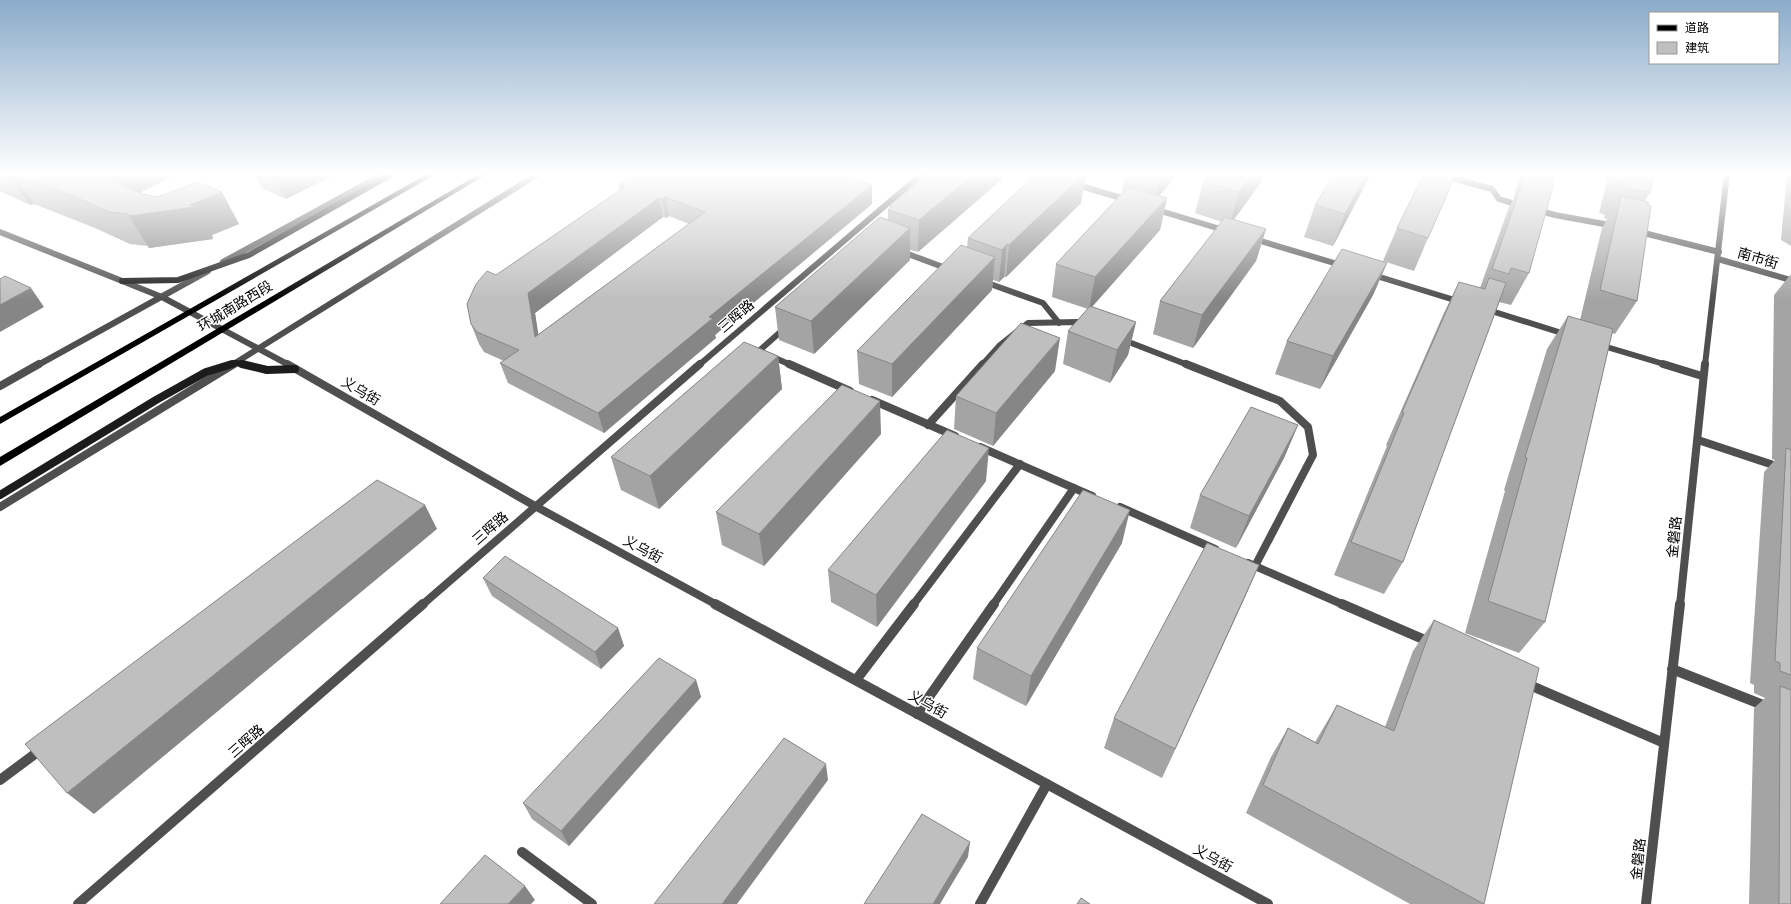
<svg xmlns="http://www.w3.org/2000/svg" width="1791" height="904" font-family="'Work Sans','Noto Sans SC',sans-serif">
<rect width="100%" height="100%" fill="#fff"/>
<g fill="none" stroke-linecap="round" stroke-linejoin="round">
<g stroke="#4f4f4f" stroke-width="6">
<path d="M223,262L384,174"/>
<path d="M38,365L208,271"/>
<path d="M232,365L538,174"/>
</g>
<g stroke="#4f4f4f" stroke-width="8">
<path d="M0,386L39,364"/>
<path d="M0,507L234,364"/>
<path d="M913,605L1020,464"/>
<path d="M993,605L1074,488"/>
</g>
<g stroke="#4f4f4f" stroke-width="10">
<path d="M856,680L914,604"/>
<path d="M917,714L994,604"/>
<path d="M0,780L43,748"/>
</g>
<g stroke="#4f4f4f" stroke-width="6">
<path d="M1437,174L1492,189L1499,199L1522,206"/>
<path d="M1074,184L1128,200"/>
<path d="M1154,209L1227,231"/>
<path d="M1537,210L1555,215L1615,226"/>
<path d="M1636,231L1719,252"/>
<path d="M1254,239L1344,266"/>
<path d="M900,251L951,270"/>
<path d="M1718,259L1791,280"/>
<path d="M1370,274L1461,302"/>
<path d="M982,281L1043,303L1059,323"/>
<path d="M1485,309L1568,335"/>
<path d="M786,327L759,351L791,365"/>
<path d="M1121,339L1188,365"/>
<path d="M1600,345L1667,365"/>
<path d="M982,365L1000,345L1028,323L1078,322L1086,325"/>
</g>
<g stroke="#4f4f4f" stroke-width="8">
<path d="M789,364L850,391"/>
<path d="M1186,364L1280,401L1308,427L1313,455L1255,566"/>
<path d="M1663,364L1702,376"/>
<path d="M872,400L955,436"/>
<path d="M928,425L983,364"/>
<path d="M1698,440L1791,471"/>
<path d="M980,447L1092,496"/>
<path d="M1120,507L1215,549"/>
<path d="M1248,563L1344,605"/>
</g>
<g stroke="#4f4f4f" stroke-width="10">
<path d="M1342,604L1432,643"/>
<path d="M1672,669L1768,707"/>
<path d="M1525,683L1664,743"/>
<path d="M522,852L592,904"/>
<path d="M980,904L1047,784"/>
</g>
<g stroke="#4f4f4f" stroke-width="6">
<path d="M0,232L162,297L289,365"/>
<path d="M699,365L922,174"/>
<path d="M1705,365L1727,174"/>
</g>
<g stroke="#4f4f4f" stroke-width="8">
<path d="M287,364L535,506L717,605"/>
<path d="M422,605L700,364"/>
<path d="M1680,605L1705,364"/>
</g>
<g stroke="#4f4f4f" stroke-width="10">
<path d="M715,604L1268,904"/>
<path d="M78,904L423,604"/>
<path d="M1646,904L1680,604"/>
</g>
<g stroke="#1c1c1c" stroke-width="6">
<path d="M122,281L178,280L249,255L392,174"/>
<path d="M229,365L236,363L246,365"/>
</g>
<g stroke="#1c1c1c" stroke-width="8">
<path d="M242,364L267,370L295,369"/>
<path d="M0,495L156,400L206,372L232,364"/>
</g>
<g fill="#000" fill-rule="evenodd">
<path d="M427,174H436L0,424V417Z"/>
<path d="M479,174H487L0,466V457Z"/>
</g>
</g>
<g fill="#a4a4a4" fill-rule="evenodd">
<path d="M0,174H177L139,193L239,224L212,235L213,239L149,248L148,246L130,244L95,228L34,204L30,205L0,191Z"/>
<path d="M255,174H336L286,199L262,188Z"/>
<path d="M1125,174H1178L1159,196L1167,198L1160,230L1092,307L1136,322L1128,355L1110,383L1063,364L1068,331L1088,309L1052,297L1056,264L1124,191H1122Z"/>
<path d="M1267,174L1234,220L1266,229L1256,261L1193,348L1153,334L1160,301L1222,222L1195,213L1203,182Z"/>
<path d="M1371,174L1333,246L1304,237L1315,205Z"/>
<path d="M1521,174H1557L1552,183L1529,273L1511,305L1499,302L1403,562L1384,594L1334,575L1387,446L1386,445L1443,315L1459,282L1480,288L1509,207L1514,198H1513Z"/>
<path d="M1609,174H1653L1650,193L1644,202L1637,301L1615,334L1612,333L1545,622L1519,653L1465,633L1505,491L1504,490L1547,349L1568,316L1580,320L1602,228L1607,219L1604,218L1605,215L1599,213Z"/>
<path d="M1784,174H1791V246L1781,240L1787,174Z"/>
<path d="M1002,179L918,252L910,250V260L814,354L779,340L775,307L888,220V210L890,208V205Z"/>
<path d="M619,184L872,185V204L715,335L716,338L604,433L508,383L500,363L504,361L484,352L479,344L471,324L496,275L620,190ZM669,216L689,224L538,335L535,313L663,217L666,218Z"/>
<path d="M1081,203L1006,277H1004L999,282L993,280L992,290L892,397L859,384L857,351L967,247L968,238Z"/>
<path d="M1397,228L1428,238L1414,271L1383,261Z"/>
<path d="M1387,263L1373,295L1320,389L1275,374L1287,341Z"/>
<path d="M1791,274V904H1749L1754,708L1765,698L1754,693V685L1750,683L1764,472L1775,460L1772,459L1774,295Z"/>
<path d="M778,356L782,389L659,509L621,490L611,457Z"/>
<path d="M1055,371L993,446L954,429L956,396Z"/>
<path d="M1298,425L1284,458L1236,548L1190,528L1200,495Z"/>
<path d="M881,434L764,566L722,545L716,512Z"/>
<path d="M986,481L877,627L831,602L828,570Z"/>
<path d="M1122,543L1026,706L973,679L977,648Z"/>
<path d="M1259,565L1245,597L1162,778L1104,748L1114,718Z"/>
<path d="M483,578L618,628L624,646L601,669L492,596Z"/>
<path d="M1434,620L1484,904H1410L1246,813L1271,757L1288,728L1315,742L1337,705L1385,727L1413,651Z"/>
<path d="M696,680L701,697L569,846L532,819L523,803Z"/>
</g>
<g fill="#868686">
<path d="M8,174H13L34,204L30,205Z"/>
<path d="M95,174H177L115,205Z"/>
<path d="M273,174H336L286,199Z"/>
<path d="M974,174H1003L1002,179L918,252L919,220Z"/>
<path d="M1084,174H1086L1081,203L1006,277L1009,245Z"/>
<path d="M1161,174H1178L1155,201Z"/>
<path d="M1253,174H1267L1230,224L1239,192Z"/>
<path d="M1366,174H1371L1333,246L1345,214Z"/>
<path d="M872,185V204L715,335L716,338L604,433L598,413L709,317Z"/>
<path d="M222,192L239,224L212,235L213,239L149,248L129,216L190,205Z"/>
<path d="M665,197L669,216L666,218L662,199Z"/>
<path d="M659,198L663,217L535,313L542,357L535,337L528,293Z"/>
<path d="M1167,198L1160,230L1089,310L1095,277Z"/>
<path d="M910,228V260L814,354L811,321Z"/>
<path d="M1266,229L1256,261L1193,348L1202,315Z"/>
<path d="M1007,244L1004,277L999,282L1002,250Z"/>
<path d="M995,257L992,290L892,397V364Z"/>
<path d="M1387,263L1373,295L1320,389L1333,356Z"/>
<path d="M31,288L44,307L0,332V305Z"/>
<path d="M1136,322L1128,355L1110,383L1117,350Z"/>
<path d="M1060,338L1055,371L993,446L996,413Z"/>
<path d="M778,356L782,389L659,509L650,476Z"/>
<path d="M880,401L881,434L764,566L759,534Z"/>
<path d="M1298,425L1284,458L1236,548L1249,516Z"/>
<path d="M989,448L986,481L877,627L876,595Z"/>
<path d="M425,505L437,529L94,814L67,793Z"/>
<path d="M1130,510L1122,543L1026,706L1031,676Z"/>
<path d="M1259,565L1245,597L1162,778L1175,749Z"/>
<path d="M618,628L624,646L601,669L595,652Z"/>
<path d="M696,680L701,697L569,846L561,831Z"/>
<path d="M826,764L828,780L737,904H722Z"/>
<path d="M970,842L968,857L940,904H933Z"/>
<path d="M525,886L535,900L531,904H508Z"/>
</g>
<g fill="#bfbfbf" stroke="#868686" fill-rule="evenodd">
<path d="M15,174H95L143,194L157,197L197,182L222,192L190,205L195,207L129,216L128,214L109,212L73,196Z"/>
<path d="M635,174H836L872,185L709,317L713,318L598,413L500,363L519,350L477,332L471,324L467,304L476,284L487,271L496,275L626,186L619,184ZM665,197L705,212L535,337L528,293L659,198L662,199Z"/>
<path d="M928,174H974L919,220L888,210L892,206L890,205Z"/>
<path d="M1036,174H1084L1009,245L1007,244L1002,250L968,238Z"/>
<path d="M1210,174H1253L1239,192L1203,182Z"/>
<path d="M1334,174H1366L1345,214L1315,205Z"/>
<path d="M1424,174H1456L1428,238L1397,228Z"/>
<path d="M1619,174H1653L1650,193L1623,187L1624,183L1618,181Z"/>
<path d="M1525,175L1554,183L1529,273L1511,268L1509,274L1492,269Z"/>
<path d="M1128,187L1167,198L1095,277L1056,264Z"/>
<path d="M1621,196L1648,202V205L1651,206L1637,301L1600,290Z"/>
<path d="M880,217L910,228L811,321L775,307Z"/>
<path d="M1225,217L1266,229L1202,315L1160,301Z"/>
<path d="M961,245L995,257L892,364L857,351Z"/>
<path d="M1342,249L1387,263L1333,356L1287,341Z"/>
<path d="M5,276L31,288L0,305V279Z"/>
<path d="M1489,278L1506,283L1403,562L1351,542L1404,413L1402,412L1459,282L1485,289Z"/>
<path d="M1090,306L1136,322L1117,350L1068,331Z"/>
<path d="M1568,316L1613,329L1545,622L1488,601L1527,458L1525,457Z"/>
<path d="M1021,323L1060,338L996,413L956,396Z"/>
<path d="M744,342L778,356L650,476L611,457Z"/>
<path d="M842,385L880,401L759,534L716,512Z"/>
<path d="M1251,407L1298,425L1249,516L1200,495Z"/>
<path d="M947,430L989,448L876,595L828,570Z"/>
<path d="M1786,448L1791,450V675L1780,671V663L1775,661Z"/>
<path d="M377,480L425,505L67,793L25,744Z"/>
<path d="M1083,490L1130,510L1031,676L977,648Z"/>
<path d="M1207,543L1259,565L1175,749L1114,718Z"/>
<path d="M505,556L618,628L595,652L483,578Z"/>
<path d="M1434,620L1539,668L1484,904L1263,785L1288,728L1318,744L1337,705L1394,731Z"/>
<path d="M659,658L696,680L561,831L523,803Z"/>
<path d="M1780,686L1791,690V904H1779Z"/>
<path d="M784,738L826,764L722,904H654Z"/>
<path d="M922,814L970,842L933,904H864Z"/>
<path d="M485,855L525,886L508,904H440Z"/>
<path d="M1081,898L1090,904H1077Z"/>
</g>
<linearGradient id="sky" x2="0" y2="1"><stop stop-color="#8aabca"/><stop offset="0.58" stop-color="#fff"/><stop offset="1" stop-color="#fff" stop-opacity="0"/></linearGradient>
<rect width="1791" height="300" fill="url(#sky)"/>
<g text-anchor="middle" dominant-baseline="central" stroke-width="3" stroke-linejoin="round" paint-order="stroke">
<g font-size="14" fill="#000" stroke="#fff">
<text transform="translate(1758 258) rotate(16)">南市街</text>
<text transform="translate(235 306) rotate(-31)">环城南路西段</text>
<text transform="translate(736 316) rotate(-41)">三晖路</text>
<text transform="translate(361 391) rotate(30)">义乌街</text>
<text transform="translate(490 528) rotate(-41)">三晖路</text>
<text transform="translate(1674 537) rotate(-84)">金磐路</text>
<text transform="translate(643 549) rotate(28)">义乌街</text>
<text transform="translate(928 704) rotate(29)">义乌街</text>
<text transform="translate(246 741) rotate(-41)">三晖路</text>
<text transform="translate(1213 858) rotate(29)">义乌街</text>
<text transform="translate(1638 859) rotate(-84)">金磐路</text>
</g>
</g>
<rect x="1649" y="12" width="130" height="52" fill="#ffffff" stroke="#999999"/>
<rect x="1657" y="25" width="20" height="6" fill="#000000" stroke="#999999"/>
<text x="1685" y="32" font-size="12" fill="#000000">道路</text>
<rect x="1657" y="42" width="20" height="12" fill="#bfbfbf" stroke="#999999"/>
<text x="1685" y="52" font-size="12" fill="#000000">建筑</text>
</svg>
